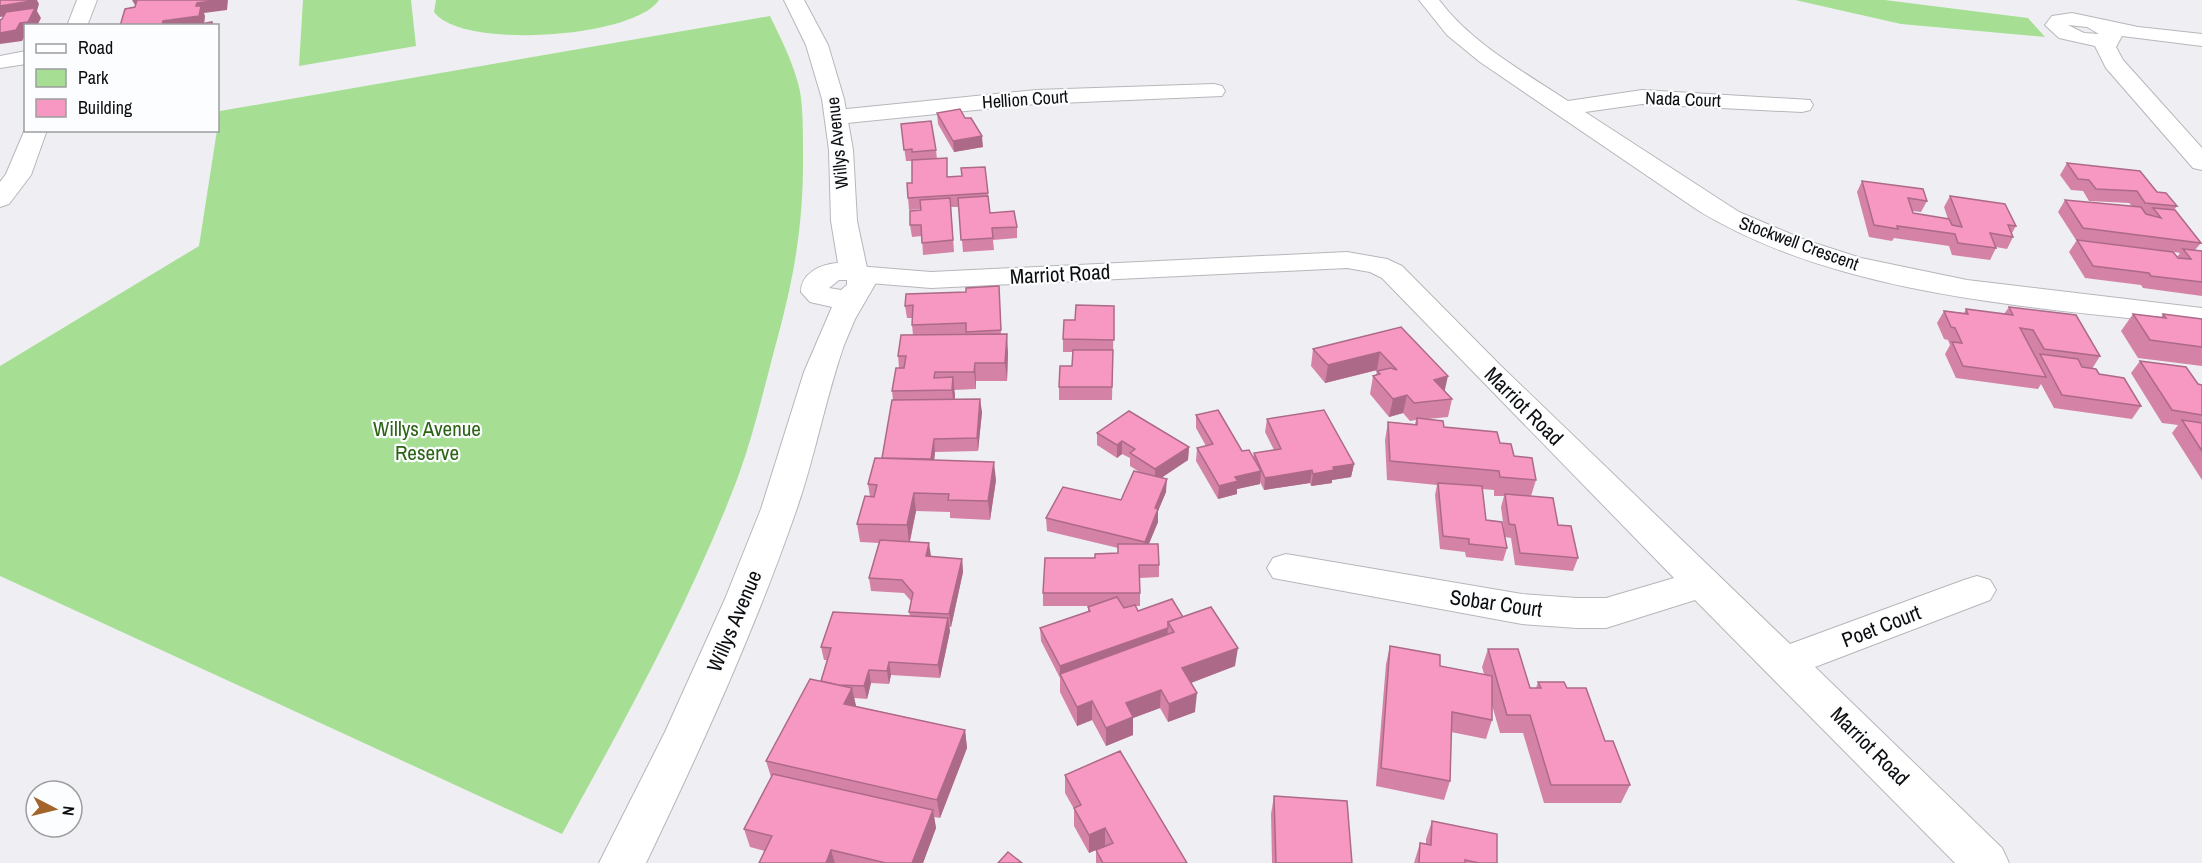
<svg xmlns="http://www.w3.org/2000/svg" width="2202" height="863" font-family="'Archivo Narrow',sans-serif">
<rect width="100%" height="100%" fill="#efeff3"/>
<g fill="#a6df94">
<path d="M303,0H411L416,46L299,66Z"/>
<path d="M436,0H659C634,38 461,50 434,12Z"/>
<path d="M1795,0H1885L2028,18L2045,37L1901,24Z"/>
<path d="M770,16C782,41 794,64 800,91C803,110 803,131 803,150C804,225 794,279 774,351C763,393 753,436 738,477C691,601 626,718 562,834L0,576V366L199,246L220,111Z"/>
</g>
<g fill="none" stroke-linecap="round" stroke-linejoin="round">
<g stroke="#b6b7ba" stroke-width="2">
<g id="street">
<path d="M77,0H97L87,26H67Z"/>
<path d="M1419,0H1439C1472,44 1523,71 1568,101L1642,90L1810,100L1813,105L1810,110L1802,112L1642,104L1585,112L1739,212L1805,240L1861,258L1967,280L2202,308V326C2039,307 1843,298 1699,211L1480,62L1447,35Z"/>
<path d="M26,51V64L0,68V56Z"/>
<path d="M1214,84L1222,86L1225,91L1222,96L1036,104L837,124L829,122L825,117L829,112L837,110L1036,90Z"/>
<path d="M26,127V130H47L31,175L9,204L0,207V182L6,174Z"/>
<path d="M1347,252L1387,259L1402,266L1501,366L1790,644L1964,580L1977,576L1990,580L1996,590L1990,600L1815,667L2002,848L2009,863H1955L1695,600L1606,628H1577L1522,624L1273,578L1267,568L1273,558L1286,554L1522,594L1577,598H1606L1674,578L1382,278L1370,272L1347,268L931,288L857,282L847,280L843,274L847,268L857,266L931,272Z"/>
</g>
</g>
<g stroke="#b6b7ba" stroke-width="2">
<g id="secondary">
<path d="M784,0H804L828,45L844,99L853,150L857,221L867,268L877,281L855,319L844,345C825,400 815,457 796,511C754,632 701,748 646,863H599L665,732L725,599L761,509L804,372L832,307L810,302L801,292C801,273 821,264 838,263L831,221L829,150L822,99L806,45ZM839,280H847V285L841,290L829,288Z"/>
<path d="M2072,13L2138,27L2202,34V46L2122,36L2116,47L2123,60L2202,148V170L2193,168L2106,68L2095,46L2059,38L2045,25L2052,16ZM2068,25L2087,27L2099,34L2084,33Z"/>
</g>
</g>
<use href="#street" fill="#fff" fill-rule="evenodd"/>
<use href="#secondary" fill="#fff" fill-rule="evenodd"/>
</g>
<g fill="#d483a7" fill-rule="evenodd">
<path d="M937,113L983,147L954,152L938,124Z"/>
<path d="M901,124L936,150L937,159L948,177L962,176L985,167L990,213L1017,227V238L993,240L994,250L963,252L959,207H951L954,252L923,255L922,236L912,237L910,225L921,209L909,210L908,198L912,183V161H906Z"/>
<path d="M2067,163L2157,192L2177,206L2174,210L2201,243L2195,250L2202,251V296L2143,288L2141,285L2085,278L2069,252L2077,240L2143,248L2076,240L2058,212L2065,200L2132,206L2129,203L2089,201L2083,191L2071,190L2060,175ZM2174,252L2180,253L2177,257Z"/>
<path d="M1862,181L1927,201L1921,212L1912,211L1913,213L1948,219L1944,207L1950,196L2016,226L2012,233L2013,237L2007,249L1996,247V248L1990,260L1952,255L1949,246L1894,238L1892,241L1869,237L1857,192Z"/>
<path d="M999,286L1001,334L1008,352L1007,381H976V389L954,390L955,400L982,412L978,451L935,452L934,460L996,480L990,520L950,518V512L916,511L910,542L931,556V557L962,559L963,572L951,627H949L950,631L940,678L891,675L889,684L871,683L867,699L854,698L856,706L965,730L967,748L940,818L934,817L936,828L923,863H759L765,851L750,847L744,829L771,777L766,761L821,681L827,660H824L821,647L910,616L909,612L911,601L904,593L871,591L869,578L879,543L860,542L857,524L870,497L868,484L882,458L893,400L892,391L899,368L898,356L913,335L912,325V318H907L905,306L966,292Z"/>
<path d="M1114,306L1112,400H1059V387L1072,366L1073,352H1063V339L1075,320Z"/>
<path d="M2009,307L2100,356L2092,369L2141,406L2132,419L2054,408L2041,384L2038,389L1956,378L1945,354L1950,345L1948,340L1944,339L1937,323L1944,311L1964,313L1966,309L2004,314Z"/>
<path d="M2133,314L2161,317L2163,314L2202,319V366L2138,358L2121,331Z"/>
<path d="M1401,327L1445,391L1452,399L1448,417L1427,419L1444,427L1500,443L1514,456L1536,480L1531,496L1558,525L1578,558L1573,571L1515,565L1511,538L1505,537L1501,507L1504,496H1494V490L1482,489L1486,520L1507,548L1503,561L1466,557L1465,552L1440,549L1435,495L1437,485L1387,480L1385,440L1388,422L1415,424L1416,420L1410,421L1403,413L1389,417L1370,394L1373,376L1376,375L1377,371H1378L1377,370L1325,383L1311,366L1313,349Z"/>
<path d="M2140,361L2198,384L2202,385V480L2172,433L2178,425L2162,423L2131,373Z"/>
<path d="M1196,415L1242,451L1253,458L1254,453L1274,450L1265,432L1267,419L1354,464L1351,477L1332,480V483L1311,486L1310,483L1264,490L1260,482V484L1237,489V494L1218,499L1196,461L1197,448L1206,446L1196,428Z"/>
<path d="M1097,433L1189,447L1188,460L1161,478L1166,492L1158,511V522L1149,544L1159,565V577L1140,578V606H1136L1138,611L1183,617L1235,666L1191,683L1195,712L1168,722L1160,708L1133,718V735L1106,746L1092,720L1077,726L1060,692V678L1041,641L1040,628L1088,612V607L1089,606H1043V593L1095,558L1118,553V548L1047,531L1046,518L1121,500L1141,473L1130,466V458L1122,454L1117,458L1097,445Z"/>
<path d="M1390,646L1440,666L1484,674L1482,667L1488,649L1530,688H1536L1538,682L1567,688L1605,741L1630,785L1621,803H1544L1523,733H1500L1492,705V720L1486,739L1451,732L1450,781L1444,800L1376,786L1386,664Z"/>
<path d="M1065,775L1187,863H1096V850L1105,846L1089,853L1074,826V809L1065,793Z"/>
<path d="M1274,796L1352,863H1272L1271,814Z"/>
<path d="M1432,821L1497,863H1414L1420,843L1426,844V839Z"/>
</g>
<g fill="#ad6a88">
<path d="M31,0H37L39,4L37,11L41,18L37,26H26V34L22,41L0,44V33L20,23L33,12L0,17V6Z"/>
<path d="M132,0H160V2L135,5Z"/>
<path d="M220,0H228L227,10L204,13L205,16L204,26H162L163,21L196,6L197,3Z"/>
<path d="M982,136L983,147L954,152L953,141Z"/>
<path d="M1007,334L1008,352L1007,381L1005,363Z"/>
<path d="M1380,352L1377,370L1325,383L1328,365Z"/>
<path d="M975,363L976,381V389L974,372Z"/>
<path d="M1448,376L1444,394L1434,380Z"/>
<path d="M953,377L955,395L954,408L952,390Z"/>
<path d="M1407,395L1403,413L1389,417L1393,399Z"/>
<path d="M980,399L982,412L978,451L977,438Z"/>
<path d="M934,439L935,452L933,472L931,459Z"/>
<path d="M1122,441V454L1117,458V445Z"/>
<path d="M1189,447L1188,460L1155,482V469Z"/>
<path d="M994,462L996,480L990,520L988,501Z"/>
<path d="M1354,464L1351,477L1332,480V483L1311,486L1313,474L1333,467Z"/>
<path d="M1312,470L1310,483L1264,490L1265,478Z"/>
<path d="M1261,471L1260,484L1237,489V494L1218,499L1219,486L1235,477Z"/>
<path d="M1167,479L1166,492L1158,511V522L1144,555L1145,542L1155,508Z"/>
<path d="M914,493L916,511L909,544L907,525Z"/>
<path d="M929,543L931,556L927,569L926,556Z"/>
<path d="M962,559L963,572L951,627L949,614Z"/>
<path d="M948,618L950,631L940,678L938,665Z"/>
<path d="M1168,628L1167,641L1060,675V666Z"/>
<path d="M1238,648L1235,666L1180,687L1182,668Z"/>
<path d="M889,662L891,675L889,684L887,671Z"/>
<path d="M869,670L871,683L867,699L864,686Z"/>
<path d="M852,688L856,706L844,704Z"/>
<path d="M1161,690L1160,708L1133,718V735L1106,746V728L1126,703Z"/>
<path d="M1197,693L1195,712L1168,722L1169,704Z"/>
<path d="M1092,701V720L1077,726V707Z"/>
<path d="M965,730L967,748L940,818L937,800Z"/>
<path d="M933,810L936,828L923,863H912Z"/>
<path d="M1105,828V846L1089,853V835Z"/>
<path d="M831,850L835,863H826Z"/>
</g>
<g fill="#f798c2" stroke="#ad6a88" stroke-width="1.5">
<path d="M0,0H32L31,1L0,6Z"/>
<path d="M137,0H220L197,3L196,6H201L199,16L163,21L162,26H120L125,9L135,7Z"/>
<path d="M35,8L28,22L20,23L16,30L0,33V20L2,19L6,12Z"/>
<path d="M212,22V26H190Z"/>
<path d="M960,109L965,118H971L982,136L953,141L937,113Z"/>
<path d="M931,121L936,150L912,152V149L904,150L901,124Z"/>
<path d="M947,158V177L962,176L961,168L985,167L988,193L908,198L907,183H912V160Z"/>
<path d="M2067,163L2140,171L2157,192L2166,193L2177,206L2145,203L2137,191L2096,189L2089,180L2078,179Z"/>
<path d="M1862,181L1923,189L1927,201L1908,198L1913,213L1949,219L1952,225L1962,227L1950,196L2005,204L2016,226L2008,225L2013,237L1990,233L1996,248L1958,243L1955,234L1897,226L1898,229L1874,225Z"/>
<path d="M988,196L990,213L1014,211L1017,227L992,228L993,238L961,240L958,198Z"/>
<path d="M950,198L953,240L922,243L921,225H910V211L921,210L920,200Z"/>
<path d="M2065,200L2141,207L2146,214L2161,218L2153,208L2175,210L2201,243L2083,228Z"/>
<path d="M2077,240L2173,252L2178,258L2191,259L2183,249L2202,251V282L2151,276L2149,273L2093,266Z"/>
<path d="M999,286L1001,330L966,332V323L912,325L913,305L905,306L906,294L966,292V288Z"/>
<path d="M1076,305L1114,306V340L1063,339L1064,320H1075Z"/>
<path d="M2009,307L2076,315L2100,356L2044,349L2033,330L2020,328L2046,377L1963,366L1952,342L1962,343L1955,328L1951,327L1944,311L1968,314L1966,309L2013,315Z"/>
<path d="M2133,314L2166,318L2163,314L2202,319V347L2150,340Z"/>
<path d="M1401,327L1448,376L1434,380L1452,399L1414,403L1407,395L1393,399L1373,376L1380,374L1377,371L1391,368L1397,370L1380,352L1328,365L1313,349Z"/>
<path d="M1007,334L1005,363H975L974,372H935L934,378L953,377L952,390L892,391L896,368H904L906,356H898L901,335Z"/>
<path d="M1073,350H1113L1112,387H1059L1060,366H1072Z"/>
<path d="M2040,354L2078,359L2082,367L2096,369L2099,374L2124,378L2141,406L2062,395Z"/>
<path d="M2140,361L2186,367L2198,384L2202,385V415L2172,410Z"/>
<path d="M980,399L977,438L934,439L931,459L882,458L892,400Z"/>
<path d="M1218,410L1242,451L1249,450L1261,471L1235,477L1238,481L1219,486L1197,448L1213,444L1196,415Z"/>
<path d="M1324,410L1354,464L1333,467L1334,470L1313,474L1312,470L1265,478L1254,453L1281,449L1267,419Z"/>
<path d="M1129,411L1189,447L1155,469L1130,453L1135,449L1122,441L1117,445L1097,433Z"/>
<path d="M1417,418L1443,421L1444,427L1497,432L1500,443L1511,444L1514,456L1532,458L1536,480L1500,477L1499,471L1390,461L1388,422L1417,425Z"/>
<path d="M2182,420L2202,423V451Z"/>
<path d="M875,458L994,462L988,501L948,500L949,494L914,493L907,525L857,524L865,496L874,497L877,485L868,484Z"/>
<path d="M1134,471L1167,479L1155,508L1158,509L1145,542L1046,518L1063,487L1121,500Z"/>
<path d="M1438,483L1482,486L1486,520L1502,522L1507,548L1469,544V539L1443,536Z"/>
<path d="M1505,494L1553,498L1558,525L1571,526L1578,558L1520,553L1515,525L1509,524Z"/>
<path d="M880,540L929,543L926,556L962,559L949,614L909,612L913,593L902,580L869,578Z"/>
<path d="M1118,544H1158L1159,565H1139L1140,593H1043L1045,558H1095V554L1118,553Z"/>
<path d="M1117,597L1124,608L1135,605L1138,611L1172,599L1183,617L1168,622V628L1060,666L1040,628L1090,611L1088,607Z"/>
<path d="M1211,607L1238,648L1182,668L1197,693L1169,704L1161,690L1126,703L1133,717L1106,728L1092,701L1077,707L1060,674L1174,632L1168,622Z"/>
<path d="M833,612L948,618L938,665L889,662L887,671L869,670L864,686L838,685L821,681L831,648L821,647Z"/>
<path d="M1390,646L1440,655V666L1492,676V720L1452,712L1450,781L1381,768Z"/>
<path d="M1488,649H1518L1530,688H1541L1538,682H1564L1567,688H1586L1605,741H1613L1630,785H1551L1530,715H1507Z"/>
<path d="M810,679L852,688L844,704L965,730L937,800L766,761Z"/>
<path d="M1120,751L1187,863H1103L1096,850L1113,843L1105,828L1089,835L1074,808L1081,805L1065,775Z"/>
<path d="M773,774L933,810L912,863H886L831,850L826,863H759L772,836L744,829Z"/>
<path d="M1274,796L1347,801L1352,863H1276Z"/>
<path d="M1432,821L1497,834V863H1479L1465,860V863H1419L1420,843L1431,845Z"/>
<path d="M1008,852L1022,863H998Z"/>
</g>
<g text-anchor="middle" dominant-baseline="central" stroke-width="4.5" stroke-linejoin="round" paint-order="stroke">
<g font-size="18" fill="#0d0d0e" stroke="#fcfdff">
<text transform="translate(1025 99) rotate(-4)">Hellion Court</text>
<text transform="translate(1683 99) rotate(2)">Nada Court</text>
<text transform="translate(837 143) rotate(-96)">Willys Avenue</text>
<text transform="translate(1799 243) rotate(20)">Stockwell Crescent</text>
</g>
<g font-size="21" fill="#0d0d0e" stroke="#fcfdff">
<text transform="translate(1060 274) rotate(-3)">Marriot Road</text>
<text transform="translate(1524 406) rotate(45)">Marriot Road</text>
<text transform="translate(1496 603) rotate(8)">Sobar Court</text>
<text transform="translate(734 621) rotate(-67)">Willys Avenue</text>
<text transform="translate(1881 626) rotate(-21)">Poet Court</text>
<text transform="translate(1870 746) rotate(45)">Marriot Road</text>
</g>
<g font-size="21" fill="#2c6315" stroke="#fcfdff">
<text x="427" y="428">Willys Avenue<tspan x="427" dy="24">Reserve</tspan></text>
</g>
</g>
<rect x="24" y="24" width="195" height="108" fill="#fcfdff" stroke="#9c9d9f" stroke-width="1.5"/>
<rect x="36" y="44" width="30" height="9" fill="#ffffff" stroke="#9c9d9f" stroke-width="1.5"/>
<text x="78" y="54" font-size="18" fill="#0d0d0e">Road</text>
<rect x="36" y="69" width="30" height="18" fill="#a6df94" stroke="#9c9d9f" stroke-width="1.5"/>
<text x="78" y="84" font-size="18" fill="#0d0d0e">Park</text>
<rect x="36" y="99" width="30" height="18" fill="#f798c2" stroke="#9c9d9f" stroke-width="1.5"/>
<text x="78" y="114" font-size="18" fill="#0d0d0e">Building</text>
<g transform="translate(54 809) rotate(97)"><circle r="28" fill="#fcfdff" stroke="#9c9d9f" stroke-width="1.5"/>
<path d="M0-4.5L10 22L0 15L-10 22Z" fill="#a3642b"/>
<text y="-9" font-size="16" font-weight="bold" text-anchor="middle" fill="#0d0d0e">N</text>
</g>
</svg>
